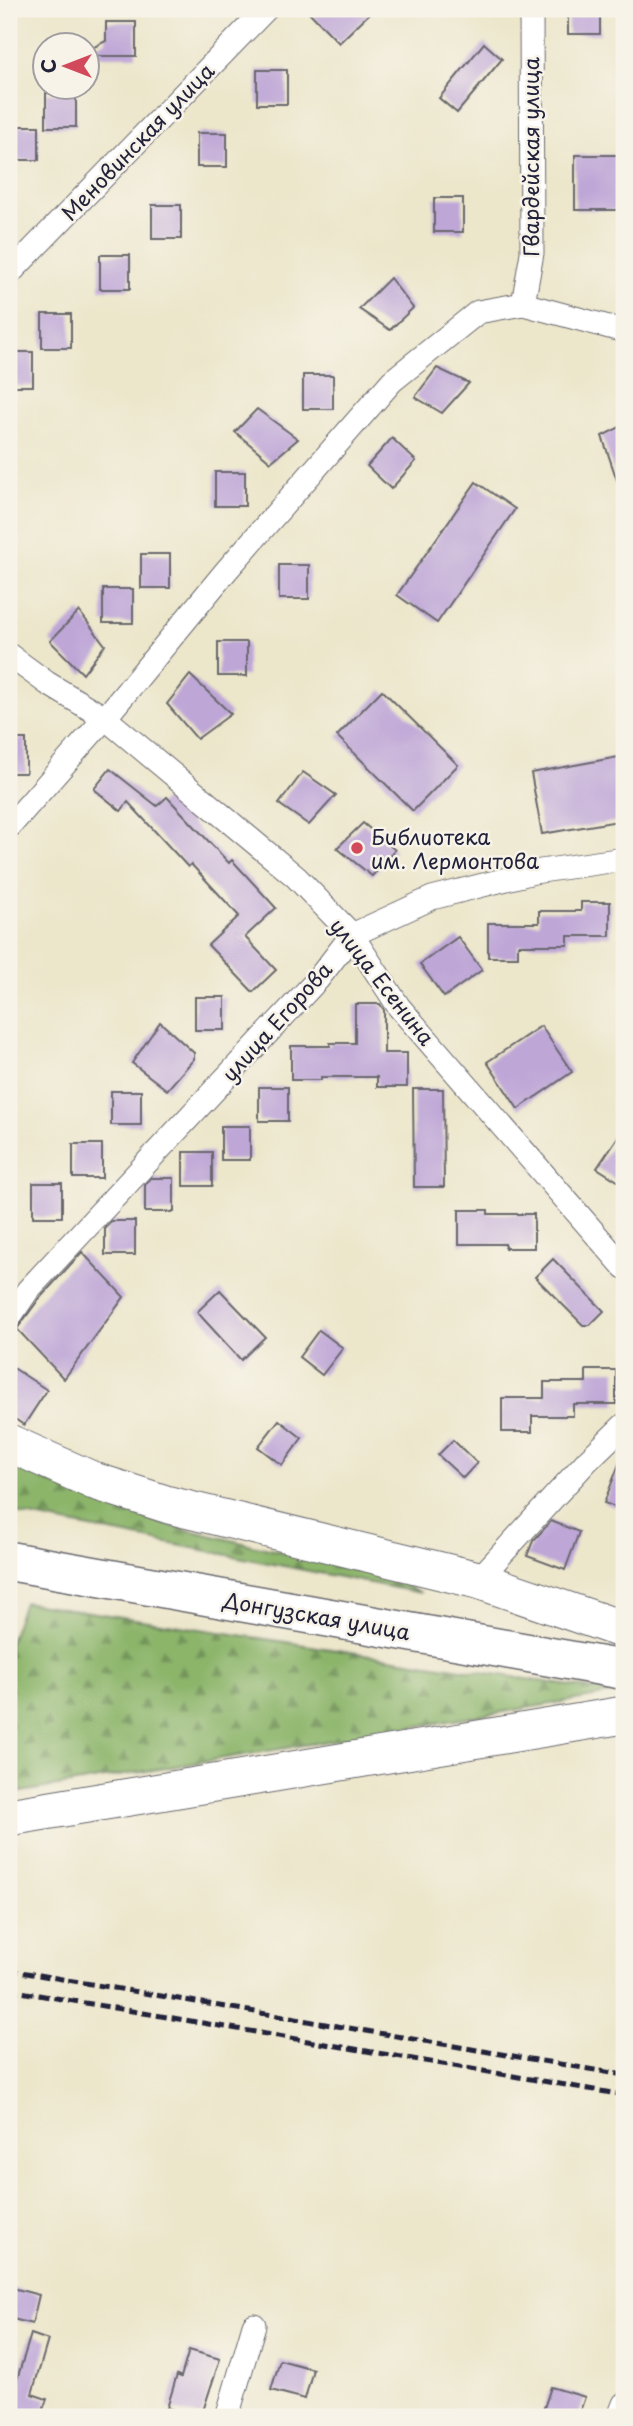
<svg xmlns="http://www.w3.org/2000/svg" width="633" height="2426" font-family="'Playpen Sans',sans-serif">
<defs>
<pattern id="forest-firs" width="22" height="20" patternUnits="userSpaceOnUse" patternTransform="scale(1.75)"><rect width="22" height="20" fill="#8cb56b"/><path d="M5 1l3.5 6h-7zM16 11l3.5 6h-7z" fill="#729359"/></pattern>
</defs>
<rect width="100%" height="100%" fill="#f7f3e8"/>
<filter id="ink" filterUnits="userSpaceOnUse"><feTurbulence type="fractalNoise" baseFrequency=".0143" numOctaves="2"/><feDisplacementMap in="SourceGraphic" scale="14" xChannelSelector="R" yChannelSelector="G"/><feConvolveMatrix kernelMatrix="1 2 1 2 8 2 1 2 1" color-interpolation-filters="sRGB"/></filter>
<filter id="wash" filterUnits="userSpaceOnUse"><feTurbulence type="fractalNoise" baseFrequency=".00686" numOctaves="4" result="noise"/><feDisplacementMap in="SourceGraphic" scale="28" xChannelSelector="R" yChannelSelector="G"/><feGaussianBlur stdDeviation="1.57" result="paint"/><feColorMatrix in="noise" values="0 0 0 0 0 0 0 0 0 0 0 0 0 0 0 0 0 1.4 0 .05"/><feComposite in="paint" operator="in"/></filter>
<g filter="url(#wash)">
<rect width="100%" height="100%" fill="#ece6cb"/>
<g fill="url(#forest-firs)" stroke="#576c53" stroke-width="2">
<path d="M9,1464L68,1491L167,1525L392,1578L421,1593L14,1513L9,1497Z"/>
<path d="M24,1602L617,1693L9,1794V1644Z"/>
</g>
<g id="blocks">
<g fill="#bea6d7">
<path d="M306,9H374L339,43Z"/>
<rect x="568" y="9" width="32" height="25"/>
<path d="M106,22H136V56H88V50L106,41Z"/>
<path d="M484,43L502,59L457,113L439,98Z"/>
<rect x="257" y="70" width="30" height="34"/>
<rect x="46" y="93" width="30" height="34"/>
<rect x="9" y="126" width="30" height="34"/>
<rect x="197" y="133" width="30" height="34"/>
<rect x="575" y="155" width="48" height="55"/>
<rect x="434" y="198" width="29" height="34"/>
<rect x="152" y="205" width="29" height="34"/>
<rect x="100" y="255" width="30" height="34"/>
<path d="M390,278L413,308L390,330L359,309Z"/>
<rect x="42" y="314" width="29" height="34"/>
<rect x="9" y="352" width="24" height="34"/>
<path d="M437,368L469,383L442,413L415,397Z"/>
<rect x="303" y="375" width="30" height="34"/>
<path d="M257,409L298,439L271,462L235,432Z"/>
<path d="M624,425V491L621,492L602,436Z"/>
<path d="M392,438L416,461L391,489L367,466Z"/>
<rect x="215" y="472" width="30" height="34"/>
<path d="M476,482L515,509L437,623L397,595Z"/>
<rect x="141" y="554" width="29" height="34"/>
<rect x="279" y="565" width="30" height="34"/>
<rect x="103" y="589" width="30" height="34"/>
<path d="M79,611L105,645L83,674L50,641Z"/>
<rect x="218" y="642" width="29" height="34"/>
<path d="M190,675L231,714L197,739L167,704Z"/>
<path d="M382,690L458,765L413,811L337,736Z"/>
<rect x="9" y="739" width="17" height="34"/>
<path d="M624,756V820L542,834L531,773Z"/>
<path d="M110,769L157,806L167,797L229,863L232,860L276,908L245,937L276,970L253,992L208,945L239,916L191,864L188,867L128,802L121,811L94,789Z"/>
<path d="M303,772L336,795L309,825L279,804Z"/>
<path d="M363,823L395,850L372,876L337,848Z"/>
<path d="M581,902H610V936H568V945H518V957H488V923H539V911H581Z"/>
<path d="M458,937L482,970L444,997L420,964Z"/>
<rect x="195" y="997" width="30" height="33"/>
<path d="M355,1004H380L384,1010V1053H407V1087H377V1077H321V1080H291V1046H330V1043H355Z"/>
<path d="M160,1022L194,1053V1059L167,1090L132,1063Z"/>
<path d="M541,1026L572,1072L518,1109L487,1062Z"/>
<rect x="259" y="1087" width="29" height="34"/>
<path d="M413,1089H443L444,1187H414Z"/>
<rect x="111" y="1091" width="30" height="34"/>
<rect x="221" y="1126" width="29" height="34"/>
<path d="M624,1128V1185L597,1168Z"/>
<rect x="73" y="1144" width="29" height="34"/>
<rect x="183" y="1152" width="29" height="34"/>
<path d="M151,1178H174V1212H145V1185Z"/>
<rect x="33" y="1183" width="29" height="34"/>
<path d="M459,1210H488V1214H534V1248H505V1244H459Z"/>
<path d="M111,1221H135V1255H105V1228Z"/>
<path d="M82,1252L124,1297L64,1379L17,1329L39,1299Z"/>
<path d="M553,1259L604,1311L590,1325H583L535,1277Z"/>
<path d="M220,1290L265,1337L241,1360L197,1312Z"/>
<path d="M319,1330L343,1348L322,1375L299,1357Z"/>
<path d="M9,1365L47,1390L24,1425L9,1415Z"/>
<path d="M586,1370H616V1404H573V1416H532V1432H502V1398H544V1382H586Z"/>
<path d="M279,1420L302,1438L282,1465L258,1447Z"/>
<path d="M453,1440L477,1463L463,1478L438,1455Z"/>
<path d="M623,1454L624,1455V1510L604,1503Z"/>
<path d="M551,1521L579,1532L565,1570L527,1556L533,1541Z"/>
<path d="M9,2287L39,2295L32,2324L9,2318Z"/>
<path d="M31,2334L48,2340L32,2394L47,2399L40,2417H9V2405Z"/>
<path d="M189,2350L220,2359L201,2417L167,2408L177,2375L181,2377Z"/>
<path d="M280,2360L313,2369L305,2399L271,2390Z"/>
<path d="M551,2387L585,2397L578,2417H541Z"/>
</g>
</g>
</g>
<g filter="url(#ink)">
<use href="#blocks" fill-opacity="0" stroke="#69676d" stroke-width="2"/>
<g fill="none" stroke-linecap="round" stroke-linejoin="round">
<g stroke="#69676d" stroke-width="25">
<g id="minor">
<path d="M9,274L266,9"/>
<path d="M523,304L532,253L531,9"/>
<path d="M9,655L47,683L105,718L296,877L352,935L399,1007L624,1267"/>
<path d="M9,827L105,718L226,571L392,381L478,312L523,304L624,331"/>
<path d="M9,1318L28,1290L318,979L352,935L432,898L534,872L624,859"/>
<path d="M478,1580L587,1461L624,1425"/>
<path d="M227,2417L254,2325"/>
<path d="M619,2417L624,2404"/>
</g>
</g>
<g stroke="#69676d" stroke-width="39">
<g id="primary">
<path d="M9,1443L94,1481L169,1505L478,1580L624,1630"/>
<path d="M9,1817L624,1715"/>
</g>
</g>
<g stroke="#69676d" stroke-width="41">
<path id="trunk" d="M9,1561L624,1670"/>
</g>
<use href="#minor" stroke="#fff" stroke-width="23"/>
<use href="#primary" stroke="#fff" stroke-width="37"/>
<use href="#trunk" stroke="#fff" stroke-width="38"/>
<g stroke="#22223b" stroke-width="5" stroke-dasharray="10 5" stroke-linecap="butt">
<path d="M9,1970L624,2075"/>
<path d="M9,1990L624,2095"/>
</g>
</g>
</g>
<circle fill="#d1495b" stroke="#f7f3e8" stroke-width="2.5" cx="357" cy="848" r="7"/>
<g text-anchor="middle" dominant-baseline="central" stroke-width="5" stroke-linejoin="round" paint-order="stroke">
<g font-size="21" fill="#22223b" stroke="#f7f3e8">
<text transform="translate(137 141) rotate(-46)">Меновинская улица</text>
<text transform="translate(530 157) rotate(-90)">Гвардейская улица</text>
<text transform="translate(383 981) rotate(52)">улица Есенина</text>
<text transform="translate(276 1021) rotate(-48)">улица Егорова</text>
<text transform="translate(317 1615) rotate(10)">Донгузская улица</text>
</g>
<g font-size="21" fill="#22223b" stroke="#f7f3e8" text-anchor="start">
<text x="371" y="836">Библиотека<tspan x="371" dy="24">им. Лермонтова</tspan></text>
</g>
</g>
<rect width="633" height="2426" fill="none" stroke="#f7f3e8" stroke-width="35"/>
<g transform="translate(66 66) rotate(270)"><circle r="33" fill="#f7f3e8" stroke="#a29fa3" stroke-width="2"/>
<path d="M0-5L12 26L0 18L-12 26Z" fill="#d1495b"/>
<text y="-10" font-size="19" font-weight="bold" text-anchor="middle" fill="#22223b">С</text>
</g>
</svg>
